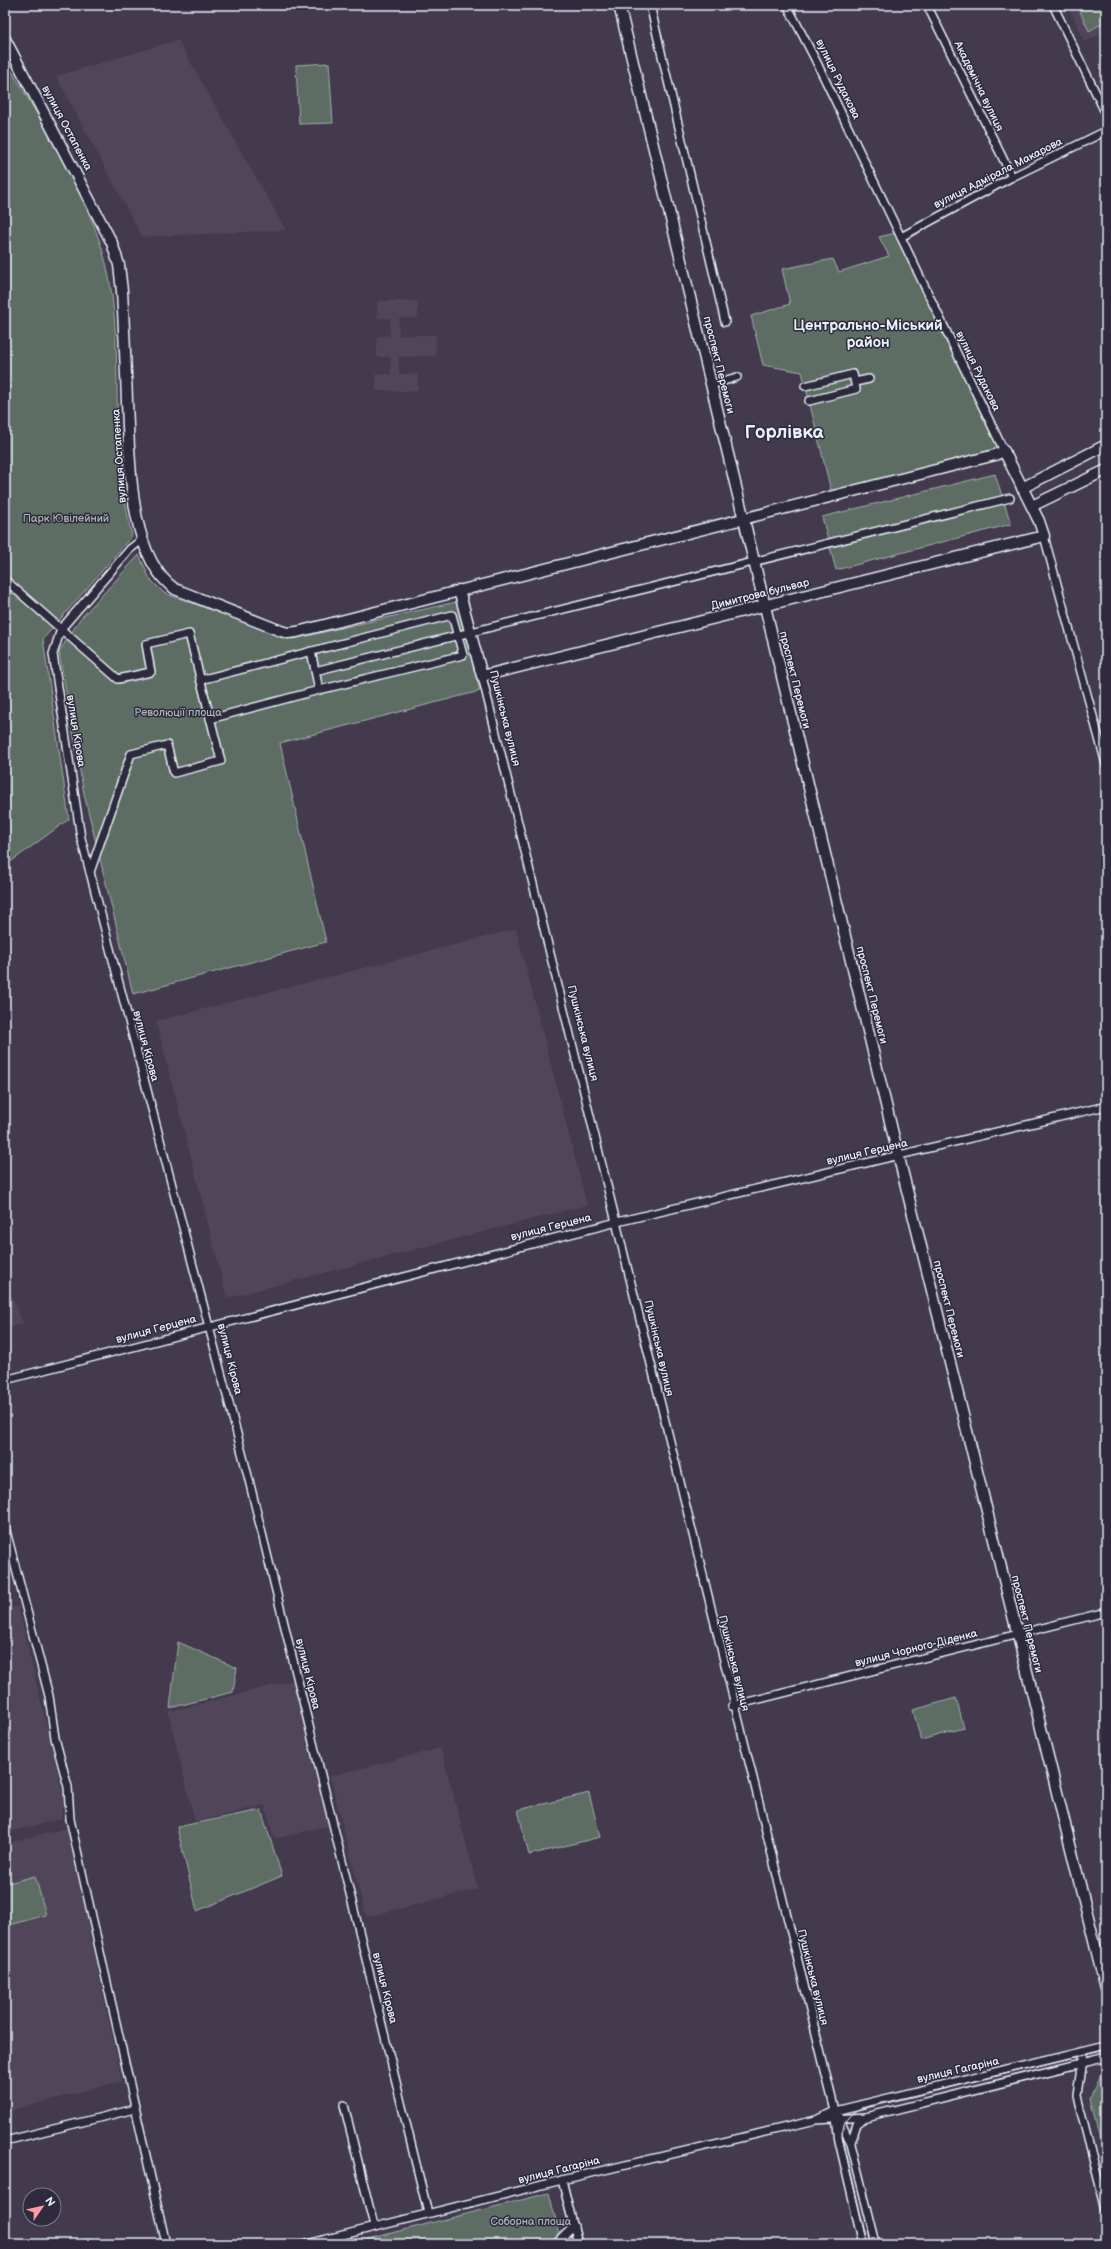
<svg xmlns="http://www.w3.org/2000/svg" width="1111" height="2249" font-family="'Balsamiq Sans',sans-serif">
<rect width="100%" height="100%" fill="#433a4e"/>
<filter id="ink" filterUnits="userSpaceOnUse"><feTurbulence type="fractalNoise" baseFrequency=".025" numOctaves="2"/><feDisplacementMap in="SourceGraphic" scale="8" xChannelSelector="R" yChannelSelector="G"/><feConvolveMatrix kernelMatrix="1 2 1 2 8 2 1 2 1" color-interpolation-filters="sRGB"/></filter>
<g filter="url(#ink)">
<g fill="#51455a">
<path d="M1067,5H1106V31L1085,42Z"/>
<path d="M178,40L280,220L286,230L142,237L56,76Z"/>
<path d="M377,301H418V318H399V335H436V356L399,357V374H418V391H376V374H391V357H377V336L390,335V318H377Z"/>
<path d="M516,929L587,1205L227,1298L156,1021Z"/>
<path d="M5,1280L23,1323L5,1329Z"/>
<path d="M18,1606L64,1799L61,1819L5,1833V1609Z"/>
<path d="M295,1680L331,1825L274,1839L265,1805L195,1822L168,1712Z"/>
<path d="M441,1748L478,1889L366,1917L330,1776Z"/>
<path d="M67,1828L122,2081L5,2112V1844Z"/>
</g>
<g fill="#5d6d64" stroke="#a2afae">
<path d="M1077,5H1106V21L1089,31Z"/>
<path d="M5,59C42,125 95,203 109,277C119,331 116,386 118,440C120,473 125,505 132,536L43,639L69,819L5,866Z"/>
<path d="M329,63L333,123L299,124L296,65Z"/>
<path d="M900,232L1005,448L831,491L802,372L763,365L751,316L790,304L782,269L833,259L839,272L889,256L879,237Z"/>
<path d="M995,474L1011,524L836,570L822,517Z"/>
<path d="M139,555L150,579L164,593L293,639L456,602L480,691L280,743L326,942L133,994L84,794L59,652L80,619Z"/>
<path d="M178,1642L237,1668L233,1692L170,1708Z"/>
<path d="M956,1698L964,1728L921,1740L913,1710Z"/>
<path d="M589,1793L600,1837L529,1855L518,1810Z"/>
<path d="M261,1810L282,1876L197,1911L177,1827Z"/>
<path d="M35,1876L46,1915L5,1926V1884Z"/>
<path d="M1106,2074V2157L1091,2098L1101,2075Z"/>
<path d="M549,2193L562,2244H348Z"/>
</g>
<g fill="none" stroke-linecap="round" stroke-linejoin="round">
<g stroke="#e8f1f8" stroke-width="10">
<g id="street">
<path d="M650,5L725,322"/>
<path d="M787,5L816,61L1004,451"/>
<path d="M927,5L1012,177"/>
<path d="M1053,5L1106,114"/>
<path d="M901,237L1012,177L1106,131"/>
<path d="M855,382L869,379"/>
<path d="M711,385L737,377"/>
<path d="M805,386L853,374L856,389L809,401"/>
<path d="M1044,536L1106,764"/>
<path d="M143,539L130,549L61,629L53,654L81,838L247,1472L428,2213"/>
<path d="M5,580L118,679L151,672L146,644L189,634L221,761L174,773L167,745L131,754L90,872"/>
<path d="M311,651L319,690"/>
<path d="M315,671L1010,498"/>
<path d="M482,676C601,1154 713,1633 835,2111L839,2141L863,2244"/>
<path d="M200,680L452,615L463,655L319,690L210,719"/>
<path d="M5,1380L617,1222L1106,1106"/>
<path d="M5,1527L49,1696L55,1738L68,1787L70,1819L166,2244"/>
<path d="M732,1706L1106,1612"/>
<path d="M1083,2052L1077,2096L1106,2210"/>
<path d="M344,2105L374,2226"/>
<path d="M838,2116L851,2144L876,2244"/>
<path d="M818,2119L835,2111L1106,2045"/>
<path d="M5,2141L135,2109"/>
<path d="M851,2142L857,2124L865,2117"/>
<path d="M562,2180L578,2244"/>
<path d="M307,2244L562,2180L816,2120L866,2117L1106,2057"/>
<path d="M556,2244L574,2226"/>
</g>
</g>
<g stroke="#e8f1f8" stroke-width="13">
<g id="secondary">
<path d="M619,5L894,1138L1106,1989"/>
<path d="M5,39L112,243L119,265L122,291C124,329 126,366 127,403C130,455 127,556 175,589L281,631L288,633L297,632L995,455L1004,451L1039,521L1044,536L482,676L459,590"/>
<path d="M1022,488L1106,445"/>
<path d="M1032,506L1106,470"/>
</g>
</g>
<use href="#street" stroke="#2f2a3d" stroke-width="7"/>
<use href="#secondary" stroke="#2f2a3d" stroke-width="10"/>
<path stroke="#e8f1f8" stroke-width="1" d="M867,2244L842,2137C843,2122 848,2114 861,2108L1106,2050"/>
</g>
</g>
<g text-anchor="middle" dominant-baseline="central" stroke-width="3" stroke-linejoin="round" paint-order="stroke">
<g font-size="11" fill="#e8f1f8" stroke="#2f2a3d">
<text transform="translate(838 79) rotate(64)">вулиця Рудакова</text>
<text transform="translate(979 86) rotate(64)">Академічна вулиця</text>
<text transform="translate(67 128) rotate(62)">вулиця Остапенка</text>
<text transform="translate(998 173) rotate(-27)">вулиця Адмірала Макарова</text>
<text transform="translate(719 365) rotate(76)">проспект Перемоги</text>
<text transform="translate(978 371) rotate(64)">вулиця Рудакова</text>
<text transform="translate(119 456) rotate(-94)">вулиця Остапенка</text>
<text transform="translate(760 594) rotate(-14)">Димитрова бульвар</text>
<text transform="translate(795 680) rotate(76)">проспект Перемоги</text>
<text transform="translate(505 718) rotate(76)">Пушкінська вулиця</text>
<text transform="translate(76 731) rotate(81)">вулиця Кірова</text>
<text transform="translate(872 995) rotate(76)">проспект Перемоги</text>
<text transform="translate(583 1033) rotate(76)">Пушкінська вулиця</text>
<text transform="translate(146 1046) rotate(75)">вулиця Кірова</text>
<text transform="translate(867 1152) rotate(-13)">вулиця Герцена</text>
<text transform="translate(551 1227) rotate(-14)">вулиця Герцена</text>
<text transform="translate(949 1309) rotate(76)">проспект Перемоги</text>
<text transform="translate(156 1329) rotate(-15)">вулиця Герцена</text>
<text transform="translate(659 1348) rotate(77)">Пушкінська вулиця</text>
<text transform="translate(230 1359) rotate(76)">вулиця Кірова</text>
<text transform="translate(1027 1624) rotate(76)">проспект Перемоги</text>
<text transform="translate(916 1648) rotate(-14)">вулиця Чорного-Діденка</text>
<text transform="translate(734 1663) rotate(76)">Пушкінська вулиця</text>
<text transform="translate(308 1674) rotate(76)">вулиця Кірова</text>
<text transform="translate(813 1977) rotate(76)">Пушкінська вулиця</text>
<text transform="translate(385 1988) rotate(76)">вулиця Кірова</text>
<text transform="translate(958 2070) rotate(-13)">вулиця Гагаріна</text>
<text transform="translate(559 2170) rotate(-14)">вулиця Гагаріна</text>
</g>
<g font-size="11" fill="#a9b6b5" stroke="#2f2a3d">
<text x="66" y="518">Парк Ювілейний</text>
<text x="178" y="712">Революції площа</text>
<text x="531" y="2221">Соборна площа</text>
</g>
<g font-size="15" font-weight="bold" fill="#e8f1f8" stroke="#2f2a3d">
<text x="868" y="325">Центрально-Міський<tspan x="868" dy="17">район</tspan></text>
</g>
<g font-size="19" font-weight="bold" fill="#e8f1f8" stroke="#2f2a3d">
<text x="784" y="432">Горлівка</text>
</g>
</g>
<rect width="1111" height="2249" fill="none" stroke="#2f2a3d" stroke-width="20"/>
<rect x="10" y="10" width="1091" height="2229" fill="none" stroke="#e8f1f8" stroke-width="1.5" filter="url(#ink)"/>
<g transform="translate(42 2207) rotate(56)"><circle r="19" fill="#2f2a3d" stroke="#797a88"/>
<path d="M0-3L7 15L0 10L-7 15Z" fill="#ff9aa2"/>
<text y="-6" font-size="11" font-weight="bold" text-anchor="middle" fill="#e8f1f8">N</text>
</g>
</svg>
